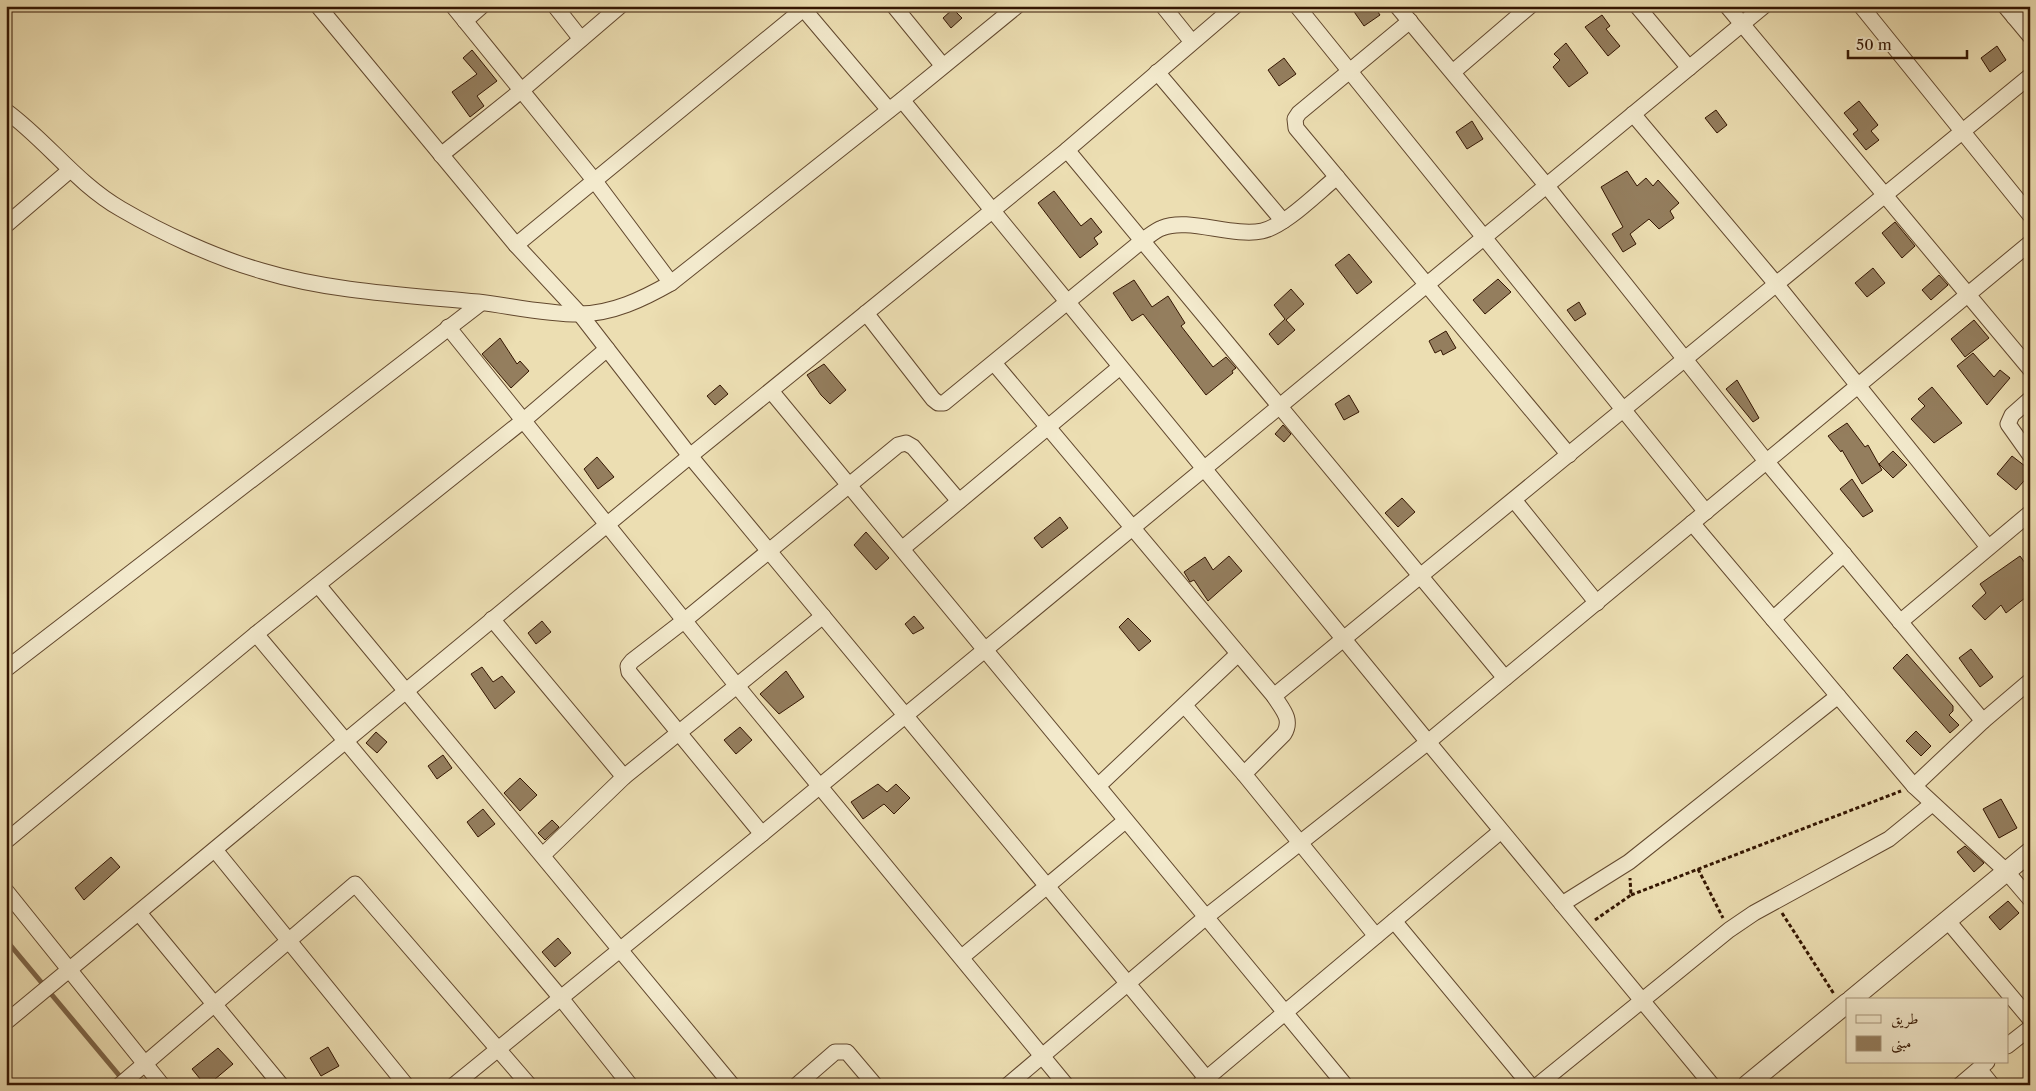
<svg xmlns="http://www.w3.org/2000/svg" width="2036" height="1091" font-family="'Libre Caslon Text',Amiri,serif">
<rect width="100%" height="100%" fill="#ecdeb2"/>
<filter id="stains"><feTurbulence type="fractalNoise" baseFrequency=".004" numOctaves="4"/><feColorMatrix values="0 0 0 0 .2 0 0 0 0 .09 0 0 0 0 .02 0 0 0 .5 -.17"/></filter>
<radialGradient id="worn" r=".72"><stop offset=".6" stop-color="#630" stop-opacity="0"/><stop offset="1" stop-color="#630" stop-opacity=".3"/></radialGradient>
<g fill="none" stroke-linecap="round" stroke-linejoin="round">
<path stroke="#7d6548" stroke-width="5" d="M6,940L123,1080"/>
</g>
<g fill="#947e5e" stroke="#341602">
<path d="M1350,6H1374L1380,15L1364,26Z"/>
<path d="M953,9L962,18L951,28L943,18Z"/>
<path d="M1602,15L1610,26L1606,29L1620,46L1608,56L1585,27Z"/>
<path d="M1566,43L1588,73L1569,87L1553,67L1560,60L1554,54Z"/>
<path d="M1997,46L2006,60L1990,72L1981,58Z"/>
<path d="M472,50L497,81L477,96L484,106L470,117L452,92L477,74L463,58Z"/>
<path d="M1284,58L1296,74L1279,86L1268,70Z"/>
<path d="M1859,101L1878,125L1871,131L1879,140L1866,150L1853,134L1858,130L1844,113Z"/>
<path d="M1716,110L1727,125L1717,133L1705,118Z"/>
<path d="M1472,121L1483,139L1467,149L1456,132Z"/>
<path d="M1627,171L1637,186L1646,178L1653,186L1658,180L1679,203L1670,211L1674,218L1659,229L1649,219L1630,234L1636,244L1623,252L1612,234L1623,227L1601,187Z"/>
<path d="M1054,191L1081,226L1091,218L1102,232L1094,238L1098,244L1080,258L1038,203Z"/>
<path d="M1895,222L1915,246L1902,258L1882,233Z"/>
<path d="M1349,254L1372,282L1357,294L1335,265Z"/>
<path d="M1873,268L1885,283L1867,297L1855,283Z"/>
<path d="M1939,275L1948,285L1931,300L1922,290Z"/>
<path d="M1498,279L1511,292L1485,314L1473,300Z"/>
<path d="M1134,280L1152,307L1168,296L1185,323L1181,326L1213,367L1226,357L1236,368L1232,371L1233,373L1206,395L1143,314L1132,321L1113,293Z"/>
<path d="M1291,289L1304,304L1286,320L1295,330L1278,345L1269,334L1285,319L1274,305Z"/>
<path d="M1579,302L1586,314L1575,321L1567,310Z"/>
<path d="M1974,320L1989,338L1965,357L1951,339Z"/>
<path d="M1446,331L1456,348L1443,355L1441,350L1435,353L1429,341Z"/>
<path d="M500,338L517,364L520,361L529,371L511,388L482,354Z"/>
<path d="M1973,353L1994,377L2000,370L2010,378L1987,405L1957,366Z"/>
<path d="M824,364L846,390L830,404L821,395L807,375Z"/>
<path d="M1737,380L1759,418L1753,422L1726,389Z"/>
<path d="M720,385L728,394L715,405L707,396Z"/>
<path d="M1932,387L1962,423L1934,443L1911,419L1925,406L1918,399Z"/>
<path d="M1349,395L1359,412L1344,420L1335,404Z"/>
<path d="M1847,423L1865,447L1868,445L1882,470L1862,484L1842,450L1841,452L1828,436Z"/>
<path d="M1283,425L1291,434L1284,442L1275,434Z"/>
<path d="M1893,451L1907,465L1893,478L1879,464Z"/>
<path d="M2012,456L2030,470V474L2016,490L1997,474Z"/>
<path d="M597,457L614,477L598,489L584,469Z"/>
<path d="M1852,479L1873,511L1863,517L1840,489Z"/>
<path d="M1402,498L1415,512L1398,527L1385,513Z"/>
<path d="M1060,517L1068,528L1042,548L1034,538Z"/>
<path d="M866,532L889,558L876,570L854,545Z"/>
<path d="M1229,556L1242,571L1208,601L1194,580L1190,582L1184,572L1205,557L1213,570Z"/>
<path d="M2020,556L2030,570V594L2006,613L2001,605L1985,620L1972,606L1986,593L1980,584Z"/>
<path d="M914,616L924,628L913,634L905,624Z"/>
<path d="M1128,618L1151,641L1139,651L1119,627Z"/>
<path d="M542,621L551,632L536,644L528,633Z"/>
<path d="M1971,649L1993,677L1980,687L1959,658Z"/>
<path d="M1907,654L1953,706V711L1949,715L1959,725L1950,733L1893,668Z"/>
<path d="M482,667L493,682L502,676L515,692L495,709L471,674Z"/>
<path d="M786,671L804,697L779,714L760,694Z"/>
<path d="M740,727L752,740L736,754L724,740Z"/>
<path d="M1916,731L1931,746L1921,756L1906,741Z"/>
<path d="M376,732L387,742L377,753L366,743Z"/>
<path d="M443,755L452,768L437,779L428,766Z"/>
<path d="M520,778L537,795L520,811L504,793Z"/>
<path d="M878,784L887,792L896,784L910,798L894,814L884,804L863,819L851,802Z"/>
<path d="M2001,799L2017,828L1999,838L1983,809Z"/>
<path d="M483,809L495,824L478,837L467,822Z"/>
<path d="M552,820L559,827L545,840L538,833Z"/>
<path d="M1965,846L1984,863L1974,872L1957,852Z"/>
<path d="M111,857L120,867L84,900L75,888Z"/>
<path d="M2008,901L2019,913L2000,930L1989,917Z"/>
<path d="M558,938L571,953L555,967L542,952Z"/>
<path d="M328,1047L339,1066L321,1076L310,1058Z"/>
<path d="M218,1048L233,1064L208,1085H205L192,1069Z"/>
</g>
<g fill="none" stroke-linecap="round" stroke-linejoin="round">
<g stroke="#62482e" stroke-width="17">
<g id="minor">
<path d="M318,6L516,245L580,314L690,456L1212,1085"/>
<path d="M453,6L594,180L671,283"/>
<path d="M555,6L581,39"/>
<path d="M801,6L889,110"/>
<path d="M894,6L943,66"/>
<path d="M1163,6L1192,42"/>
<path d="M1297,6L1706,512"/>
<path d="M1397,6L1546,185L1766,461L1983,721"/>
<path d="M1637,6L1689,68"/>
<path d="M1727,6L2030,369"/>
<path d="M1861,6L2030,215"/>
<path d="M2005,6L2030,36"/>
<path d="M2014,17L2028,6"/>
<path d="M465,21L482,6"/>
<path d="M1410,21L1299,113L1295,119L1296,128L1569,455"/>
<path d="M1157,72L1283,221"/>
<path d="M1453,72L1530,6"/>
<path d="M902,100L1428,742L1712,1085"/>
<path d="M6,111C47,141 76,183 121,209C162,233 216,258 262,271C332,292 406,295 478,302C511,306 545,314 579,314C612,314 643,299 671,283L902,100L1017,6"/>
<path d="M1633,114L1777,285L1988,547"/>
<path d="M1067,150L1505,678"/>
<path d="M441,155L522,90L620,6"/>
<path d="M6,225L69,171"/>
<path d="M516,245L807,6"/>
<path d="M866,313L933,399L938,403H944L1143,240C1149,236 1156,230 1162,228C1187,217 1232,237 1262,231C1285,226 1317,193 1337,177"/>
<path d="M448,327L737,686L1066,1085"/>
<path d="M994,363L1274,696C1282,709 1293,719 1284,734L1244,774"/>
<path d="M771,391L1345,1085"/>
<path d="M2030,399L2012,415L2008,424L2030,455"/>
<path d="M1514,500L1597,603"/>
<path d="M1692,523L1914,786L2006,871L2030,899"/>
<path d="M903,548L1120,367"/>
<path d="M318,585L732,1085"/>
<path d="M492,619L624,777"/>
<path d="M1773,619L1844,554"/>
<path d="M1900,622L2030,513"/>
<path d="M256,634L560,997L630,1085"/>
<path d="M6,669L481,303"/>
<path d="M1274,696L2030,76"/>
<path d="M1185,706L1244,774L1376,936"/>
<path d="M1098,786L1238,654"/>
<path d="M1914,786L1983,721L2030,681"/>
<path d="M762,834L629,672L628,666L632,661L685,620L898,445L906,443L913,447L959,501"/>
<path d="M6,841L256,634L524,420L607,349"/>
<path d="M215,850L406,1085"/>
<path d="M543,855L624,777L823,616"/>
<path d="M6,891L162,1085"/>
<path d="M1562,904L1629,862L1838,696"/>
<path d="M139,913L281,1085"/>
<path d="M1947,920L2030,1019"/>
<path d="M1394,921L1530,1085"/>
<path d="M962,957L1125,821"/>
<path d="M6,1022L690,456L1067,150L1235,6"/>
<path d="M2007,1046L2030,1028"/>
<path d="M1979,1069L1992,1085"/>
<path d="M1200,1084L1501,831"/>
<path d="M120,1085L355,884L529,1085"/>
<path d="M454,1085L762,834L1764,6"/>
<path d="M797,1085L835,1052H847L875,1085"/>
<path d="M1008,1085L1206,917L1428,742L2030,243"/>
<path d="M1538,1085L1729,930L1754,913L1889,839L1932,804"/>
<path d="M1960,1085L1987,1062"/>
</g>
</g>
<g stroke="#62482e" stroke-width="21">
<g id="tertiary">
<path d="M1851,1000L2030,852"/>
<path d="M1747,1085L1847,1003"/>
</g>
</g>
<g stroke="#341602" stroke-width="3" stroke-dasharray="4 2.5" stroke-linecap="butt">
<path d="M1698,869L1723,918"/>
<path d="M1631,895L1901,791"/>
<path d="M1782,913L1834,994"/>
<path d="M1595,920L1631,895L1630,878"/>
</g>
<use href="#minor" stroke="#f3eacd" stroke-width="15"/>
<use href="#tertiary" stroke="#f3eacd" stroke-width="19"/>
</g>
<rect width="2036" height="1091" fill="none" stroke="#ecdeb2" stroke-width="25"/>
<rect x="8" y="8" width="2021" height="1076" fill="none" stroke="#341602" stroke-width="2.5"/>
<rect x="12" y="12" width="2011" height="1066" fill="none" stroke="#341602"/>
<rect x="1846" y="998" width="162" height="65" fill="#f3eacd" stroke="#a7957c"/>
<rect x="1856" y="1015" width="25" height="8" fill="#f3eacd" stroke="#a7957c"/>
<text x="1891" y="1024" font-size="15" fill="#341602">طريق</text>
<rect x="1856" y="1036" width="25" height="15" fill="#947e5e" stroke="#a7957c"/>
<text x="1891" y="1048" font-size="15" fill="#341602">مبنى</text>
<path d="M1848 50v8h119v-8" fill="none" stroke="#341602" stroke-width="2.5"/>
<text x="1856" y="50" font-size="15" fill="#341602" stroke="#f3eacd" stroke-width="4" paint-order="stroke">50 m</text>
<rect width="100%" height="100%" filter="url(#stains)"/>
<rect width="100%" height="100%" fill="url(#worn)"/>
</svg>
